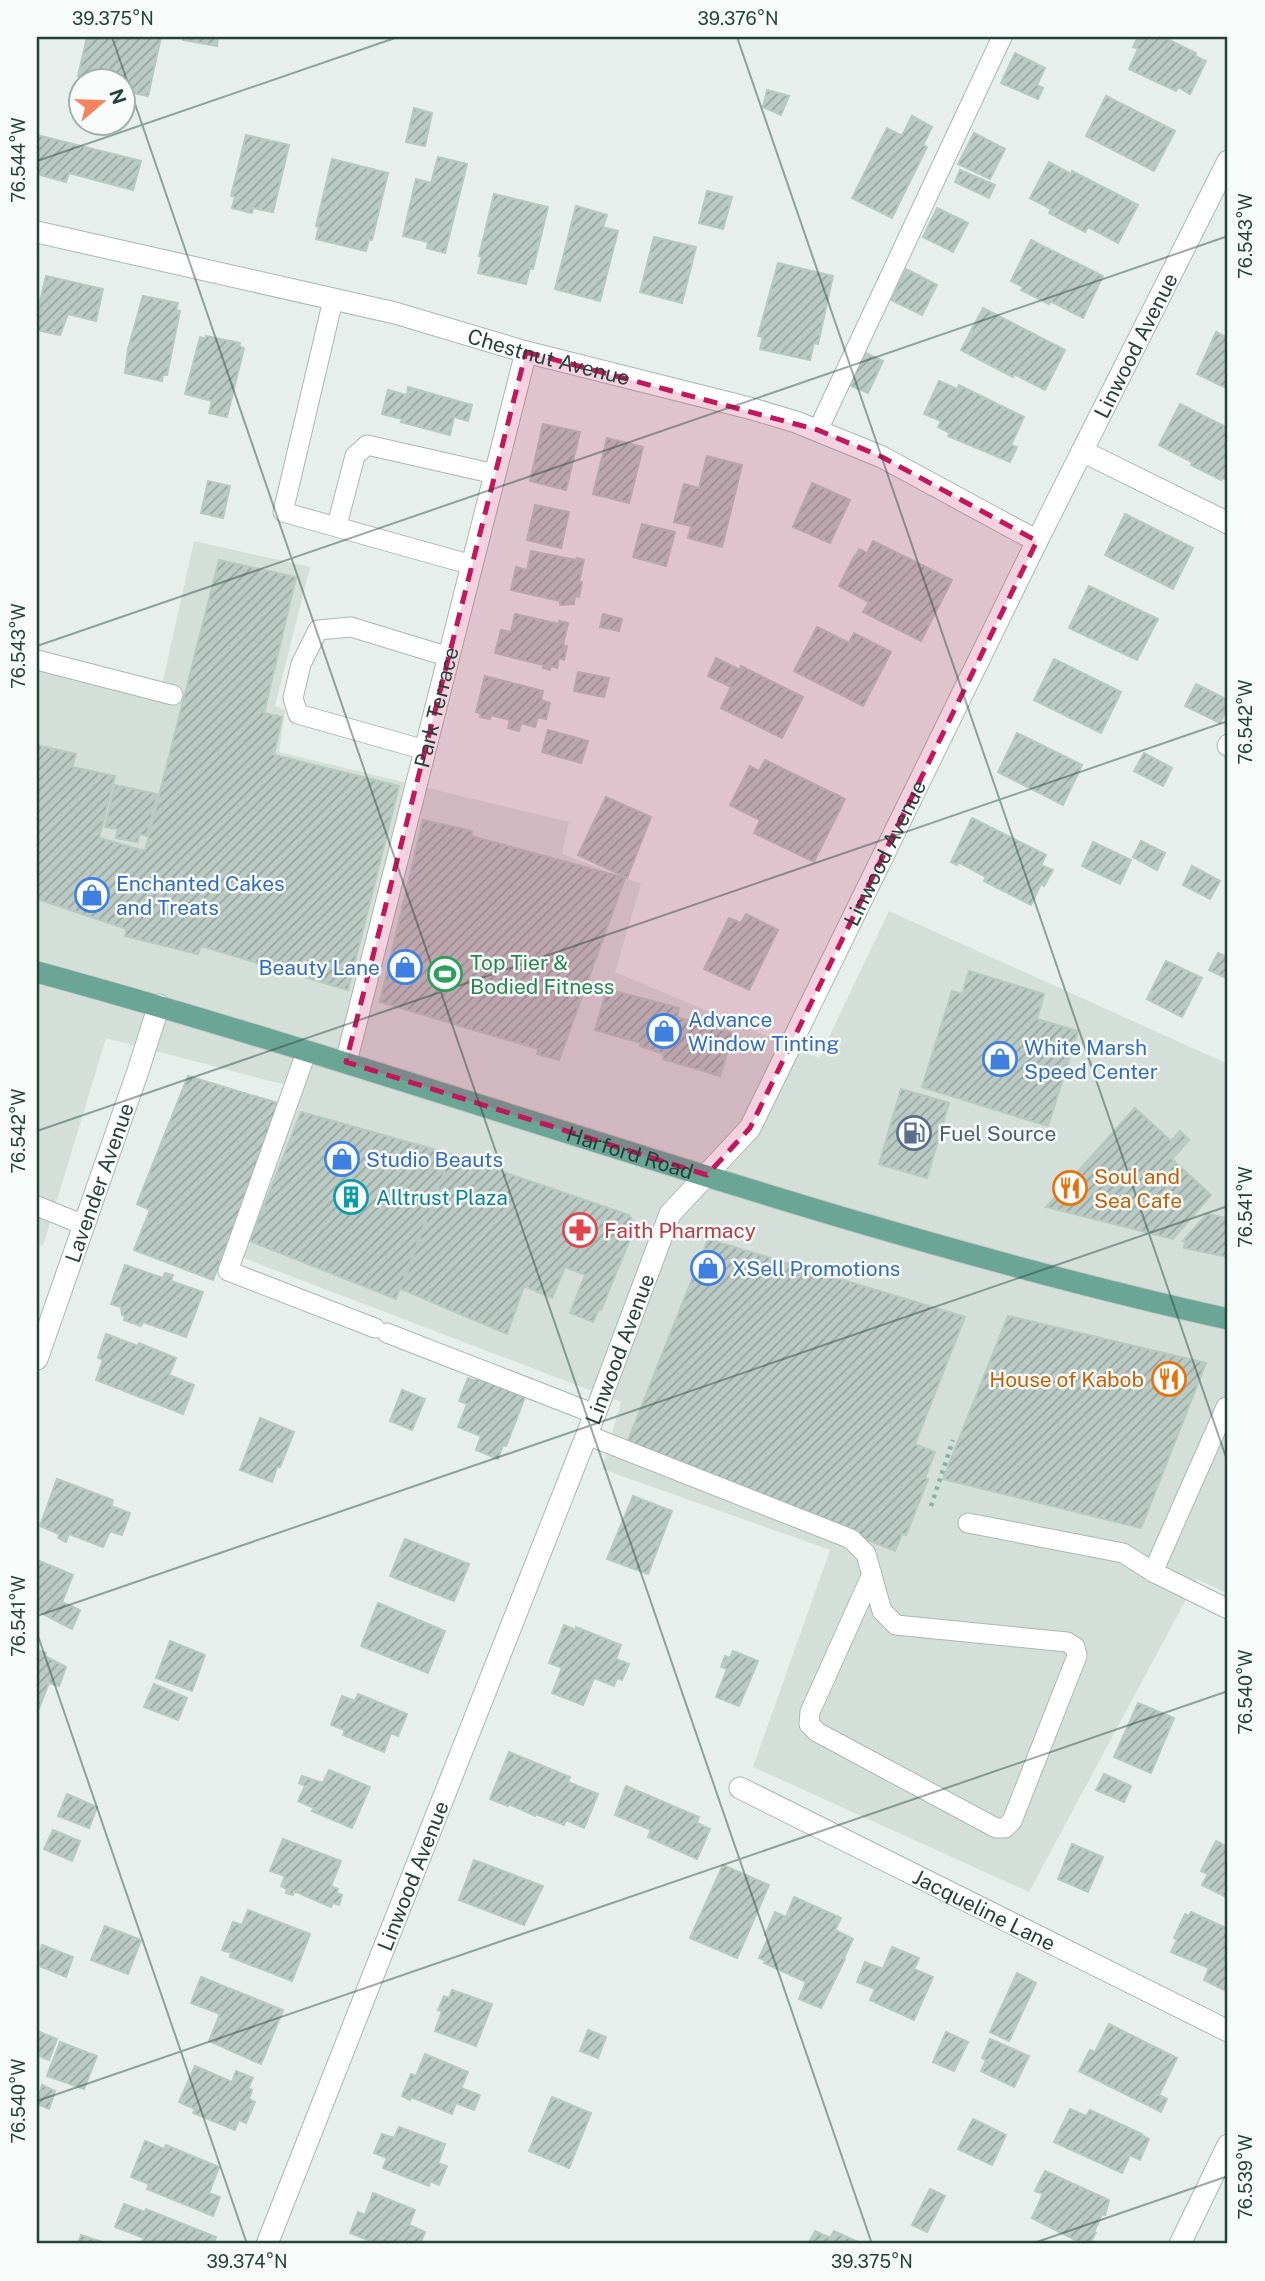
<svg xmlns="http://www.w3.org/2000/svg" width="1265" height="2281" font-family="'Public Sans',sans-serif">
<defs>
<pattern id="building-hatch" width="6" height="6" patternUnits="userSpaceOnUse" patternTransform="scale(1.75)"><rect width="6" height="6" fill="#bbcac4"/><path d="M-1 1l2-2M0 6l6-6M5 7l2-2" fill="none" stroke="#98a6a0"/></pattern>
</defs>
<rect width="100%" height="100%" fill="#e6efeb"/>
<path fill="#d4dfda" d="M194,541L310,567L275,706L285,710L279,752L569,822L562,854L641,884L615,972L819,1058L889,911L1228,1064V1594L1197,1579L1029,1892L753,1767L830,1550L602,1469L621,1402L238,1256L301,1089L106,1038L43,1246L37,1244V666L161,690Z"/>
<g fill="url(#building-hatch)" stroke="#b8c9c2" stroke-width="2">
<path d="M87,37H161L148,96L122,91V80H91L78,76Z"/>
<path d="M183,37H218L217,46L183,40Z"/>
<path d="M1138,37H1163L1196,53L1195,56L1206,61L1190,94L1178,87L1176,91L1129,69L1138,49L1133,47Z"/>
<path d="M1015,53L1045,68L1037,85L1043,88L1038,99L1001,83Z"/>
<path d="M767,90L789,96L781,115L763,107Z"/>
<path d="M1106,96L1175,131L1154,171L1086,136Z"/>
<path d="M414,108L432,113L425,146L406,142Z"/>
<path d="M912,116L932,127L923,145L927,147L892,218L852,198L887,128L902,136Z"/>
<path d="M974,133L1005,149L990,179L958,164Z"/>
<path d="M37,135L141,161L133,190L69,173L66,182L37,174Z"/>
<path d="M246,135L289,145L273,212L253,208L252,213L232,208L235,197L231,196Z"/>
<path d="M438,157L467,164L445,253L427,248L428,242L403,236L416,179L431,183Z"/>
<path d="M332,159L388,173L372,240L369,239L366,251L316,239L319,227L316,226Z"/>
<path d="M1049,162L1071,174L1072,171L1138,205L1118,243L1088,227L1085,232L1049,213L1051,209L1030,198Z"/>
<path d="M960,170L995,185L989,198L955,182Z"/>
<path d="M707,191L732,197L723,229L699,223Z"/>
<path d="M494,194L548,207L533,269L530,268L526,284L478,273L482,257L479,256Z"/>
<path d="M576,206L607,215L603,227L618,231L600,301L555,289Z"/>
<path d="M937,208L968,223L953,252L923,237Z"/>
<path d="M654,237L696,247L682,303L640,292Z"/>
<path d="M1031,240L1103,276L1083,318L1050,301L1049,304L1021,290L1023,287L1011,281Z"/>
<path d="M778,263L833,276L818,344L814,343L810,360L760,349L763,337L758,336Z"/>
<path d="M906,269L937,285L922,315L891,300Z"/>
<path d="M46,276L103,289L96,321L68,314L60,335L37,330V314Z"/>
<path d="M143,296L178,303L176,310L180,311L167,375H163L162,381L125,373L128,349Z"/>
<path d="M983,308L1065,350L1045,390L1014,374L1013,377L961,350Z"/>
<path d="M1216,332L1228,338V389L1197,374Z"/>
<path d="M206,336L240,343L239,346L244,348L227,417L209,413L212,401L185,394L200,337L205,339Z"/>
<path d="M861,351L883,361L868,393L846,384Z"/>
<path d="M939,381L957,389L959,385L1024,417L1011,445L1017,447L1010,462L948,436L950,433L938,427L941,421L924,414Z"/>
<path d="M408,387L472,405L468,421L454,417L450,435L401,422L402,419L382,414L388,390L407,395Z"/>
<path d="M1180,404L1228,428L1227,480L1222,478L1221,480L1191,465L1192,462L1159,445Z"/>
<path d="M543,424L580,432L566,490L530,481Z"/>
<path d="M607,438L643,447L629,503L593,494Z"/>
<path d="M707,456L742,465L722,547L688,538L691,526L674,522L684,484L699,488Z"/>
<path d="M208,481L230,486L223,518L201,513Z"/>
<path d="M812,483L850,500L830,543L793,527Z"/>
<path d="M535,505L569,512L561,548L527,540Z"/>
<path d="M1125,514L1193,548L1173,589L1105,555Z"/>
<path d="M642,524L675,532L666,566L633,557Z"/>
<path d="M873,541L952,580L921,641L863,612L869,602L839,586L855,555L856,556L859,549L867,553Z"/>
<path d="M531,551L576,560L577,558L584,560L579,582H582L579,597L575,596L574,604L560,605V601L511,590L516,567L527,570Z"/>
<path d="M219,560L296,577L264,713L282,717L274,755L399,786L348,990L201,946L198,954L125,936L127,929L37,899V745L76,754L72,767L115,776L99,838L145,851Z"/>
<path d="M1089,586L1158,619L1137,660L1069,628Z"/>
<path d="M515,614L559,624V621L568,623L563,645L567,646L564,660L559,658L557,668L551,666L550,670L543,668V665L495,653L501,630L511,632Z"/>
<path d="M603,614L622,619L619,631L600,627Z"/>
<path d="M817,627L849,643L854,633L891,652L863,706L794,671Z"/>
<path d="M716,658L740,670L741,666L803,697L782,738L721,708L731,687L708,676Z"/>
<path d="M1054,659L1121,692L1101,733L1034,700Z"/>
<path d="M578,672L609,678L604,697L574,691Z"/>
<path d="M485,676L543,691L541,700L550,703L546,719L538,717L535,727L521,723L519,731L508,728L510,720L491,715L490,719L480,717L481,714L476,712Z"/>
<path d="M1196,684L1228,700V706L1220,723L1185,706Z"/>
<path d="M548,730L588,741L581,763L542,752Z"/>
<path d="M1017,733L1082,765L1063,805L998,772Z"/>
<path d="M1144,753L1172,768L1163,786L1134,771Z"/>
<path d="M765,760L845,799L814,862L754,833L760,820L730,805L750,766L759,771Z"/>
<path d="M115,785L157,794L147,836L139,834L138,842L116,838L118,829L105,827Z"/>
<path d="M606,797L651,817L627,878L578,855Z"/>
<path d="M972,818L1046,855L1041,865L1053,870L1044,886L1041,884L1031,905L984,881L986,877L958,862L957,865L951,862Z"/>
<path d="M423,820L472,831L471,836L625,878L559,1060L537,1054L538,1049L380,1002Z"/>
<path d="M1141,841L1165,853L1157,870L1133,857Z"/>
<path d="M1093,842L1131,860L1120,884L1082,866Z"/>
<path d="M1192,866L1220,881L1210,899L1183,885Z"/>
<path d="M746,914L778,930L749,990L704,969L729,918L741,923Z"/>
<path d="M1218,953L1227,957L1228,954V979L1209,970Z"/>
<path d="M1166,961L1202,978L1182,1017L1147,999Z"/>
<path d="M969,971L1044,994L1037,1019L1078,1031L1048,1126L922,1087L952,991L962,994Z"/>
<path d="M607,989L679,1008L677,1017L733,1033L720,1076L663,1059L664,1054L640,1046L641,1043L595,1030Z"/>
<path d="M188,1076L281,1104L213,1280L134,1250L150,1210L137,1204Z"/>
<path d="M901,1089L949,1103L927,1178L879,1164Z"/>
<path d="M1135,1108L1171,1141L1180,1131L1189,1140L1172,1159L1211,1195L1173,1239L1046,1207Z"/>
<path d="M301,1112L451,1154L396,1299L250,1241Z"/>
<path d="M451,1154L629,1215L633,1221L634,1229L601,1310L599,1309L593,1322L570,1313L585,1275L565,1267L552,1298L524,1286L507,1334L401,1289Z"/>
<path d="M1207,1214L1228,1218V1257L1184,1248L1185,1241H1183Z"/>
<path d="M708,1239L965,1317L915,1444L935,1452L925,1478L928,1479L906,1535L902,1534L895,1551L627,1443Z"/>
<path d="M125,1265L163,1278L165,1273L173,1275L171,1281L203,1292L186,1337L143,1322L141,1326L124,1320L125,1316L122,1315L121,1307L111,1304Z"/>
<path d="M1008,1316L1206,1363L1141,1528L943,1479Z"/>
<path d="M106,1334L138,1346L139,1343L176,1358L169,1375L194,1385L183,1414L96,1380L103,1360L98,1358Z"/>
<path d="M477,1377L525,1397L506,1446L503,1445L498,1459L476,1450L481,1436L458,1427L467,1404L459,1401L468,1378L475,1381Z"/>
<path d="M402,1390L425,1399L412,1430L390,1421Z"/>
<path d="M260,1418L294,1432L280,1467H277L272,1482L240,1470Z"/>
<path d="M57,1479L113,1500L111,1506L130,1513L122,1535L110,1531L103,1547L69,1534L66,1542L58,1538L59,1534L40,1526Z"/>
<path d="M633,1496L672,1511L648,1574L607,1559Z"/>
<path d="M405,1539L469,1564L454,1601L390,1576Z"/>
<path d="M37,1560L73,1575L62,1602L80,1610L72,1629L37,1611Z"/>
<path d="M378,1603L445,1631L428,1673L361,1646Z"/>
<path d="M564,1625L576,1630V1627L621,1645L616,1659L629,1664L622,1680L617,1678L614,1686L594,1678L583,1705L552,1693L562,1668L549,1663Z"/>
<path d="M170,1641L205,1655L192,1691L156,1678Z"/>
<path d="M37,1650L46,1653L45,1656L66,1667L59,1686L49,1683L39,1708L37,1707Z"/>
<path d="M733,1651L758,1661L739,1706L716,1697L727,1669L721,1667L725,1656L730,1658Z"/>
<path d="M154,1684L187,1698L178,1720L144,1707Z"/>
<path d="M358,1694L407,1714L398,1736L391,1733L384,1752L343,1735L345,1730L331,1725L342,1696L355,1701Z"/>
<path d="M1138,1703L1174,1718L1151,1773L1114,1757Z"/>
<path d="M509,1752L570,1777L568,1782L598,1794L584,1828L566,1820L564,1825L536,1814L535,1816L509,1804L508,1806L490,1799Z"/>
<path d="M329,1770L370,1787L352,1828L312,1811L314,1808L298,1801L305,1786L299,1783L302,1776L323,1783Z"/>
<path d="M1104,1774L1131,1786L1124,1802L1096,1790Z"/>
<path d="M626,1786L699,1817L697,1823L710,1829L697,1859L648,1837L651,1830L615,1815Z"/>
<path d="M67,1794L97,1807L89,1828L58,1816Z"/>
<path d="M53,1830L80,1841L72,1861L44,1849Z"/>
<path d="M283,1839L341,1861L331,1886L338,1889L336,1893L342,1895L339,1905L333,1903L331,1907L294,1891L293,1895L286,1893L287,1889L281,1886L285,1876L270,1871Z"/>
<path d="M1216,1841L1228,1847V1898L1202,1885L1208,1874L1201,1871Z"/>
<path d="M1072,1844L1103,1857L1088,1892L1058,1879Z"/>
<path d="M474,1860L543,1886L524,1925L459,1900Z"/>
<path d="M723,1865L769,1885L737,1958L690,1938Z"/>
<path d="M794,1897L841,1918L835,1930L853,1939L844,1958L845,1959L821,2008L799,1999L806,1982L764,1963L766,1961L759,1958L769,1936L765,1935L775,1912L786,1917Z"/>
<path d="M248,1910L310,1934L292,1981L230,1957L231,1953L222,1950L233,1922L242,1925Z"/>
<path d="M1191,1912L1228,1929V1992L1204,1980L1209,1968L1171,1952L1177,1940L1174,1938L1185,1914L1189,1916Z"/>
<path d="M105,1926L141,1940L128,1974L91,1960Z"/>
<path d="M42,1945L73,1957L66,1977L37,1965Z"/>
<path d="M892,1947L919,1958L914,1969L933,1977L914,2020L870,2000L875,1989L857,1982L865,1962L883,1969Z"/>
<path d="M1017,1973L1036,1983L1009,2041L990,2032Z"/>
<path d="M201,1977L283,2010L261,2064L209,2041L220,2014L191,2003Z"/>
<path d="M452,1990L492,2004L476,2046L435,2031L442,2011L438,2010L444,1996L449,1998Z"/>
<path d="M1109,2024L1177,2058L1159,2095L1167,2099L1161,2112L1079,2071L1090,2050L1095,2052Z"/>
<path d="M588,2030L606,2037L598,2058L580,2051Z"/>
<path d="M37,2031L57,2039L49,2060L37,2055Z"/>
<path d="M946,2032L968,2042L954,2071L933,2062Z"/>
<path d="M990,2039L1029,2056L1014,2087L981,2071L986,2060L982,2058Z"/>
<path d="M60,2042L97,2056L84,2089L47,2076Z"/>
<path d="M425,2054L468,2072L461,2088L480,2095L474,2110L456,2103L452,2114L411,2097L410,2100L402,2096L411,2074L416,2076Z"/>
<path d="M195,2066L232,2082L236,2071L253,2078L248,2088L252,2090L249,2099L255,2102L246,2123L239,2120L235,2130L193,2113L195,2109L179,2102Z"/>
<path d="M42,2085L55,2091L49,2109L37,2104Z"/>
<path d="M552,2097L591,2113L569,2168L529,2151Z"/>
<path d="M1070,2109L1086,2116L1090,2110L1142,2134L1141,2135L1149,2139L1140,2160L1130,2155L1122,2173L1054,2142Z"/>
<path d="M973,2119L1006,2135L992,2165L958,2149Z"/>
<path d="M399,2127L445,2144L438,2163L447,2166L439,2185L430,2181L429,2186L383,2168L387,2158L374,2153L382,2134L394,2138Z"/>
<path d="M145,2141L164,2149L166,2145L219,2167L209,2193L220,2197L213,2216L147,2189L149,2184L131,2177Z"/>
<path d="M1045,2171L1109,2200L1105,2215L1102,2214L1094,2232L1096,2233L1089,2244H1083L1032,2218L1043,2194L1035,2191Z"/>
<path d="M930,2189L945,2196L927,2232L912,2225Z"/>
<path d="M373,2193L415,2210L409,2225L425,2232L420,2244L403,2242L378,2244L350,2233L358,2212L365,2215Z"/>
<path d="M124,2204L145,2212L146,2209L216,2237L213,2244H141L144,2238L115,2227Z"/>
<path d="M815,2231L830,2238L834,2231L862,2244H808Z"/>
<path d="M81,2235L108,2244H78Z"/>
</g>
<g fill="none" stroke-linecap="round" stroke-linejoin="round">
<g stroke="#a8b8b2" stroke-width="21">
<g id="service">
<path d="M333,300L283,512L472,565"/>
<path d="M818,430L1002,37"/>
<path d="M337,525L355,456L367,445L495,474"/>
<path d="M37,660L173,695"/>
<path d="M1227,746L1228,744"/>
<path d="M425,750L298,714L293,698L301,664L318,630L351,627L449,657"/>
<path d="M307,1050L228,1271L375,1328"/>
<path d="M37,1206L84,1225"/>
<path d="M387,1333L595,1414"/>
<path d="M587,1435L851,1539L866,1554L882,1611L896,1625L1067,1642L1075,1647L1077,1656L1012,1821L1005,1828H996L817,1732L809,1724L810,1712L872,1574"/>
<path d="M968,1523L1123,1553L1153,1572L1228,1609"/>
<path d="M1153,1572L1226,1407"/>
</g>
</g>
<g stroke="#a8b8b2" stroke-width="23">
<g id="minor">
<path id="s1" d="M37,232L395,313L526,352L749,408L796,422L882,457L1037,541"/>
<path d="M1082,451L1228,523"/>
<path id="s2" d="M346,1062L526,352"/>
<path id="s3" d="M37,1359L138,1071L159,1005"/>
<path id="s4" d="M740,1788L1228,2031"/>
<path id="s5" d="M267,2244L595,1414L670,1214L750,1128L1037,541L1228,161"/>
<path d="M1180,2244L1228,2145"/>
</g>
</g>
<g stroke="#c2cac8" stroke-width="23">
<g id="primary">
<path id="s6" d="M37,972C436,1081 824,1229 1228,1319"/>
</g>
</g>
<path stroke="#86b3a5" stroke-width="4.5" stroke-dasharray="3.5 5" stroke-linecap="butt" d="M931,1506L953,1440"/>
<use href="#service" stroke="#fff" stroke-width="19"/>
<use href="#minor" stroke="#fff" stroke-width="21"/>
<use href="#primary" stroke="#6aa596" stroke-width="21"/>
</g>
<path fill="#c2185b" fill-opacity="0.2" stroke="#c2185b" stroke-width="5" stroke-dasharray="14 9" stroke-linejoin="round" d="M526,352L818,430L882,457L1037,541L750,1128L707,1175L346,1062Z"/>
<path fill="none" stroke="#24423a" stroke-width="2" stroke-opacity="0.45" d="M112,37L872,2244M737,37L1228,1463M37,161L398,37M37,646L1228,236M37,1131L1228,721M37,1616L1228,1206M37,1633L247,2244M37,2101L1228,1691M1031,2244L1228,2176"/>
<defs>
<g id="shop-ring" transform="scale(1.75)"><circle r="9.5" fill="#f7fbf9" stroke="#3f7fe0" stroke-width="1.5"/><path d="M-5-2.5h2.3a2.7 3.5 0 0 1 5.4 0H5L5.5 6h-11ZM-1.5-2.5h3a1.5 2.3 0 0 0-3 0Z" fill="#3f7fe0"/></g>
<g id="stadium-ring" transform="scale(1.75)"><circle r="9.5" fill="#f7fbf9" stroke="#2e9e5b" stroke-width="1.5"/><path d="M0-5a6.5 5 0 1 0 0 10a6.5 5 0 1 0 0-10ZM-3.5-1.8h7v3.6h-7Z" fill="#2e9e5b"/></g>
<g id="fuel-ring" transform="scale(1.75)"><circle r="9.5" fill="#f7fbf9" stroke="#5c6f8a" stroke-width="1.5"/><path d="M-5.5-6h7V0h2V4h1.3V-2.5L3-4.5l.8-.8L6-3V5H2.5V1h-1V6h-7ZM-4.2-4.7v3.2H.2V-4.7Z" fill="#5c6f8a"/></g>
<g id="restaurant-ring" transform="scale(1.75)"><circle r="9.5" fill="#f7fbf9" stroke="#e8710a" stroke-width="1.5"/><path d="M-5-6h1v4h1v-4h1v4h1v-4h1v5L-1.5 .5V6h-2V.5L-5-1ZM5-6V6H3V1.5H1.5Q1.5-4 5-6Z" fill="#e8710a"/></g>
<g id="building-ring" transform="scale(1.75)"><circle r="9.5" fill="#f7fbf9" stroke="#0f9aa8" stroke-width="1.5"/><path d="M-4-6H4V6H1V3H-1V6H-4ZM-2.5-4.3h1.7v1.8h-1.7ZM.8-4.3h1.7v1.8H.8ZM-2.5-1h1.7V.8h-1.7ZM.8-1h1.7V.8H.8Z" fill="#0f9aa8"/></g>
<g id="pharmacy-ring" transform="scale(1.75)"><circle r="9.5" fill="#f7fbf9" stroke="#e0444e" stroke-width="1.5"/><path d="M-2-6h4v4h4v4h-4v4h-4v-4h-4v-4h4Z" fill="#e0444e"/></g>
</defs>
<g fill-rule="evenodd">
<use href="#shop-ring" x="92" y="895"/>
<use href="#shop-ring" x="405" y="967"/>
<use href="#stadium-ring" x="445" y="974"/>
<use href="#shop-ring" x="664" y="1031"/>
<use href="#shop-ring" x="1000" y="1059"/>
<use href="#fuel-ring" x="914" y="1133"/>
<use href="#shop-ring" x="342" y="1159"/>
<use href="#restaurant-ring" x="1070" y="1188"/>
<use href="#building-ring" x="351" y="1197"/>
<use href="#pharmacy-ring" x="580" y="1230"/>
<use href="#shop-ring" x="708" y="1268"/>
<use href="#restaurant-ring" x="1169" y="1379"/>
</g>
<g text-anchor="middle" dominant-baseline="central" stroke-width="5" stroke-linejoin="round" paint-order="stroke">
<g font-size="21" fill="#24423a" stroke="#f7fbf9">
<text stroke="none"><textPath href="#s5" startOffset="2096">Linwood Avenue</textPath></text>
<text stroke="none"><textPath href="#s1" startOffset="527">Chestnut Avenue</textPath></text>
<text stroke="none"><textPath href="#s2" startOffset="366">Park Terrace</textPath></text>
<text stroke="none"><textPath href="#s5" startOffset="1530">Linwood Avenue</textPath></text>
<text stroke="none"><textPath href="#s6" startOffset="620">Harford Road</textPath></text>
<text stroke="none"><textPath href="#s3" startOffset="187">Lavender Avenue</textPath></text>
<text stroke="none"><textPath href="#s5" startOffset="962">Linwood Avenue</textPath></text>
<text stroke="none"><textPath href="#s5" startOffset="396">Linwood Avenue</textPath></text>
<text stroke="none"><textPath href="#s4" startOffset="273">Jacqueline Lane</textPath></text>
</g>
<g font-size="21" fill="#366cbe" stroke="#f7fbf9" text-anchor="start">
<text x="116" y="883">Enchanted Cakes<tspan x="116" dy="24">and Treats</tspan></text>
<text x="380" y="967" text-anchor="end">Beauty Lane</text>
<text x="688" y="1019">Advance<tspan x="688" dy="24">Window Tinting</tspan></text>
<text x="1024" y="1047">White Marsh<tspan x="1024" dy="24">Speed Center</tspan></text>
<text x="366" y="1159">Studio Beauts</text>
<text x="732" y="1268">XSell Promotions</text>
</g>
<g font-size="21" fill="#27864d" stroke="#f7fbf9" text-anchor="start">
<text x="470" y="962">Top Tier &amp;<tspan x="470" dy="24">Bodied Fitness</tspan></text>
</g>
<g font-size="21" fill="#4e5e75" stroke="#f7fbf9" text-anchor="start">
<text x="939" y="1133">Fuel Source</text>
</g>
<g font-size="21" fill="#c56008" stroke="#f7fbf9" text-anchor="start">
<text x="1094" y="1176">Soul and<tspan x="1094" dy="24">Sea Cafe</tspan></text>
<text x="1144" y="1379" text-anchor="end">House of Kabob</text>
</g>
<g font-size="21" fill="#0d838f" stroke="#f7fbf9" text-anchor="start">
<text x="376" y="1197">Alltrust Plaza</text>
</g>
<g font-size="21" fill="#be3a42" stroke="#f7fbf9" text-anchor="start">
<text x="604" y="1230">Faith Pharmacy</text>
</g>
</g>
<rect width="1265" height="2281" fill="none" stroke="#f7fbf9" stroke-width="77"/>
<g transform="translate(102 102) rotate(71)"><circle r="33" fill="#f7fbf9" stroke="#a3b1ad" stroke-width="2"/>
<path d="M0-5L12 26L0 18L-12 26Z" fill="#f4845f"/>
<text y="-10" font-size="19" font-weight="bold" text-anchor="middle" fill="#24423a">N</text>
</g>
<rect x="38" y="38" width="1188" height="2204" fill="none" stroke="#24423a" stroke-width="2.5"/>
<g font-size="18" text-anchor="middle" fill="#24423a">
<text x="113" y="25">39.375°N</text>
<text x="738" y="25">39.376°N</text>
<text transform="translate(19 160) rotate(-90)" y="6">76.544°W</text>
<text transform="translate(1246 236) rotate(-90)" y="6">76.543°W</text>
<text transform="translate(19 646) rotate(-90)" y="6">76.543°W</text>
<text transform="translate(1246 722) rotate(-90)" y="6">76.542°W</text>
<text transform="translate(19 1131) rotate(-90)" y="6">76.542°W</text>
<text transform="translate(1246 1207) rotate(-90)" y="6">76.541°W</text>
<text transform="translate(19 1616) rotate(-90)" y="6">76.541°W</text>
<text transform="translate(1246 1692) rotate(-90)" y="6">76.540°W</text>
<text transform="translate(19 2101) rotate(-90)" y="6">76.540°W</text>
<text transform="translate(1246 2177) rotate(-90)" y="6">76.539°W</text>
<text x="247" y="2268">39.374°N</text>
<text x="872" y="2268">39.375°N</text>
</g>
</svg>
